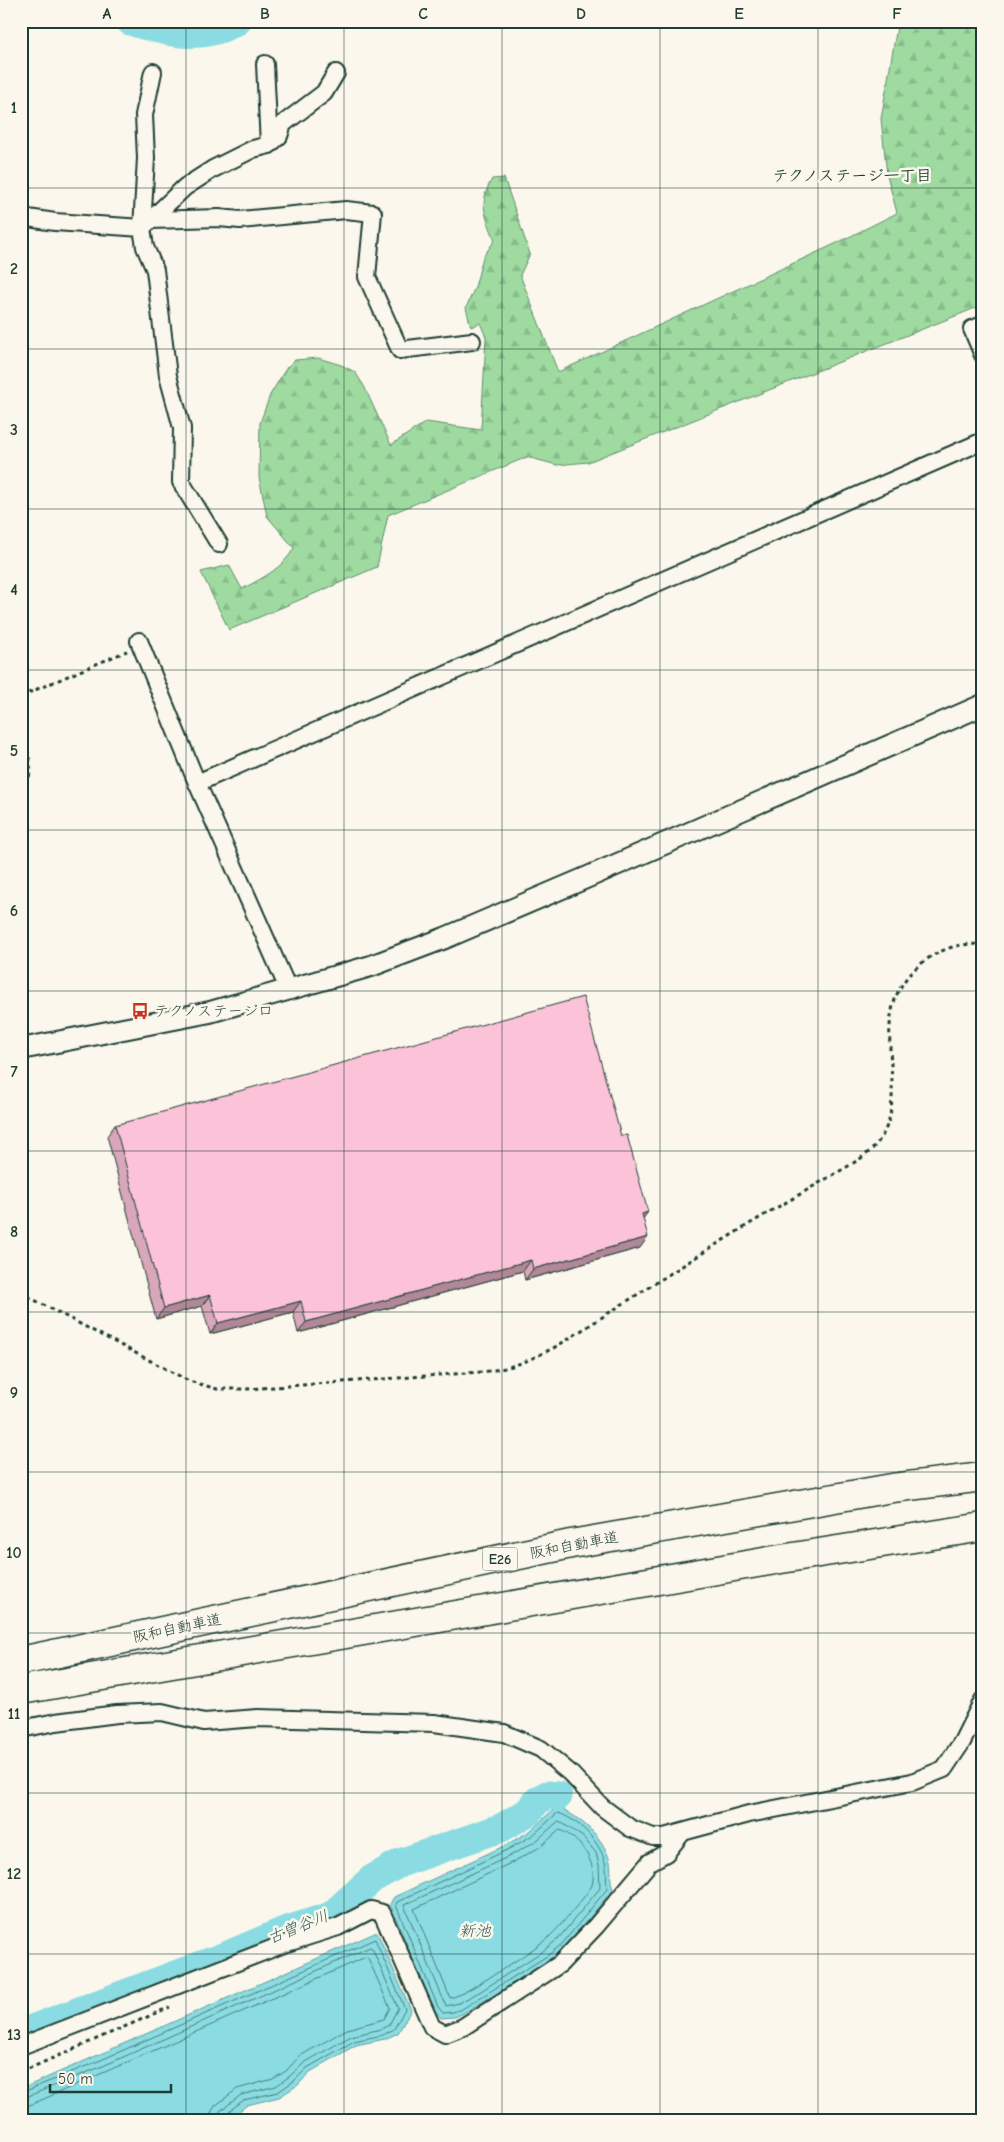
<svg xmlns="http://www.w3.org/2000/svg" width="1004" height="2142" font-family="'Comic Neue','Klee One',sans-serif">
<defs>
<pattern id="forest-firs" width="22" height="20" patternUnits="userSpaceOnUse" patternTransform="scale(1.25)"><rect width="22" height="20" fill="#9fdba1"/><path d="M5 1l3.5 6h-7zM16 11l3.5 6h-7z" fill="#88bd8b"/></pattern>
</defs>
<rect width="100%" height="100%" fill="#fbf7ec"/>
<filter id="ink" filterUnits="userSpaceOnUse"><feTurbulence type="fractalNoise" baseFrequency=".02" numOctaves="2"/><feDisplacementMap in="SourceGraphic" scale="10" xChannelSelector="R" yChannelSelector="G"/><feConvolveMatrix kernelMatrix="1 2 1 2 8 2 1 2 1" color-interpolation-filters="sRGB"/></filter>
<g filter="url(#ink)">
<path fill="url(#forest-firs)" stroke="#5f8c6a" d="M898,21H983V305L588,462L557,465L527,457L388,515L377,567L229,630L201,572L229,565L242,589C263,578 283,568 294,548L267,516L259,477L260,423L270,395L287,367L295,360L318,358L341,365L355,372L364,386L391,445L426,422L481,430L486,337L480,323L471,327L466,308L475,287L483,257L495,240C485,215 478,203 492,179L504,178L530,254L520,275L558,372L835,244L897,213L887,175L881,119Z"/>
<g fill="#8adce2" stroke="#5f9c9c">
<path d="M560,1807C581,1820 604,1836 610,1862C612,1871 609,1879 613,1889L566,1947L550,1961L464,2013L455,2017L441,2018L434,2009L390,1904L394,1897L504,1846L530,1831L555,1808Z"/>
<path d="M377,1932L411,2010L398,2033L385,2039L356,2045L310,2072L298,2085L279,2097L247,2105L227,2121H21V2089Z"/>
</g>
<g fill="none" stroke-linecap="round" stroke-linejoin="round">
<g stroke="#4a7d7a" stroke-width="1">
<path d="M558,1813C578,1819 600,1842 605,1862C607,1870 606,1880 607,1889L562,1944L547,1956L462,2009L453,2012L443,2013L438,2007L396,1905L397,1902L507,1850L533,1835Z"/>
<path d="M559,1821L583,1837L596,1853L599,1865L600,1888L558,1939L543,1951L481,1991L459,2003L446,2006L404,1905L510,1856L536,1841Z"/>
<path d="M560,1830C580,1838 598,1863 592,1885C590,1891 557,1930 550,1936C537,1948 464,1996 450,1998L414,1909L513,1862L540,1847Z"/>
<path d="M21,2093L101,2060L375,1939L405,2009L394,2029L383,2035L354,2041L307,2068L294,2081L278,2092L244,2100L229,2111L224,2116V2121"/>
<path d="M21,2099L103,2066L370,1947L372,1948L398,2008L389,2025L381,2029L351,2036L304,2063L290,2076L276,2086L241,2095L220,2111L217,2121"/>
<path d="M21,2107L30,2105L366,1957L368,1958L390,2008L384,2019L347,2029L300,2056L286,2071L273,2079L237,2089L215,2106L211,2113L210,2121"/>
</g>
<g stroke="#8adce2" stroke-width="29">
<path d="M130,21C167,33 201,42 237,21"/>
<path d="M21,2033L228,1955L284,1931L331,1916L372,1879L400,1863L501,1828L528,1812L537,1801L547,1795L558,1796"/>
</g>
<g stroke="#1f3d34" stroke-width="20">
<g id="minor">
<path d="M265,64L269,145"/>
<path d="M153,72L144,115L146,158L142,228L145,247L155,270L168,376L182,428L181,482L219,544"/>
<path d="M21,217L55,222L142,228L185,187L213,169L253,149L269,145L279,136L283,124L324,93L336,73"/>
<path d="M150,220L219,218L240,220L346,210L373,213L367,277L400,350L472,341"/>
<path d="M983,325L972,329L983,355"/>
<path d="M139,641L197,783L289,991"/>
<path d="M197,783L983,441"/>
<path d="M21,1729L56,1722L117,1714L162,1712L204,1722L258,1718L434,1723L504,1733L541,1749L570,1773L602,1807L630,1828L653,1837H664L749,1814L912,1782L944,1769L962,1742L983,1700"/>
<path d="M21,2046L284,1944L338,1927L371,1910L382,1913L432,2027L445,2034L463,2027L560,1964L596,1926L650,1862L666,1853L682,1833"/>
</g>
</g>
<g stroke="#1f3d34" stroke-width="24">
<path id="tertiary" d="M21,1049L210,1012L371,966L445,938L588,877L983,705"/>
</g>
<g stroke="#1f3d34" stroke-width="31">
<g id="motorway">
<path d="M21,1661L571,1544L892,1488L983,1477"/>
<path d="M21,1690L781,1559L983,1527"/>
</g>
</g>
<g stroke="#1f3d34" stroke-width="3" stroke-dasharray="4 4" stroke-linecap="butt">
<path d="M21,696L127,651"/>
<path d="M21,735C28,750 38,775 21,788"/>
<path d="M21,1293L189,1381L217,1389H247L480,1372C512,1369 528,1361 557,1346C628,1301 699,1254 771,1211C792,1199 812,1187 833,1175C846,1167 863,1159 874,1147C921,1095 853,1011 926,960C943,948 962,942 983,945"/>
<path d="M21,2072L170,2007"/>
</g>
<use href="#minor" stroke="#fbf7ec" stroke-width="16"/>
<use href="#tertiary" stroke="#fbf7ec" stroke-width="20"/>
<use href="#motorway" stroke="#fbf7ec" stroke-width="28"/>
</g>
<path fill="#d8a7ba" stroke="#1f3d34" d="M115,1125L643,1218L640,1248L525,1280L523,1271L298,1333L293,1312L210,1334L202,1306L156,1319L107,1136Z"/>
<g fill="#b08897" stroke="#1f3d34">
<path d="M648,1212L640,1223L642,1214Z"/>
<path d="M648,1237L640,1248L525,1280L533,1269Z"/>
<path d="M531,1260L523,1271L298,1333L306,1322Z"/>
<path d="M210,1295L202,1306L156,1319L164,1308Z"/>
<path d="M301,1301L293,1312L210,1334L218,1323Z"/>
</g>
<path fill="#fbc2d8" stroke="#1f3d34" d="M583,997L621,1136L627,1135L648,1212L642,1214L648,1237L533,1269L531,1260L306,1322L301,1301L218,1323L210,1295L164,1308L115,1125Z"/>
</g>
<path fill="none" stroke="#1f3d34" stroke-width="1" stroke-opacity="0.55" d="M186,21V2121M344,21V2121M502,21V2121M660,21V2121M818,21V2121M21,188H983M21,349H983M21,509H983M21,670H983M21,830H983M21,991H983M21,1151H983M21,1312H983M21,1472H983M21,1633H983M21,1793H983M21,1954H983"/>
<defs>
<g id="bus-bare" transform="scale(1.35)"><path d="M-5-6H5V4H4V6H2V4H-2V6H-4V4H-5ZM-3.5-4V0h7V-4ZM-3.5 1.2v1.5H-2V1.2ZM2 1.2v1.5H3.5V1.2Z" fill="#c8321e" stroke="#fbf7ec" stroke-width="2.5" paint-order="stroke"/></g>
</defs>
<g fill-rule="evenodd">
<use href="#bus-bare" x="140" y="1011"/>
</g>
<g text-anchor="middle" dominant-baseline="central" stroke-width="5" stroke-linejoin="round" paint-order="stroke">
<rect fill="#fbf7ec" stroke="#61756b" stroke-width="1" x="482.5" y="1547.5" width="35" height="23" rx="4"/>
<g font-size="14" font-weight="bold" fill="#1f3d34">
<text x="500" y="1559">E26</text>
</g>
<g font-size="15" fill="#1f3d34" stroke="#fbf7ec" text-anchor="start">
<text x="154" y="1011">テクノステージ口</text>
</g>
<g font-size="15" fill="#1f3d34" stroke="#fbf7ec">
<text transform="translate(574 1545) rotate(-11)">阪和自動車道</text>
<text transform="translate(177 1628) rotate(-12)">阪和自動車道</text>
</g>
<g font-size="16" font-weight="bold" fill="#1f3d34" stroke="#fbf7ec">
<text x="852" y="176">テクノステージ一丁目</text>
</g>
<g font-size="16" font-style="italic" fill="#345d57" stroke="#fbf7ec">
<text transform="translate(298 1927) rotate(-22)">古曽谷川</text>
<text x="475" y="1931">新池</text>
</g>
</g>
<rect width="1004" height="2142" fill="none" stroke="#fbf7ec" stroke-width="55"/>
<path d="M50 2084v8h121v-8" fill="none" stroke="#1f3d34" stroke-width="2.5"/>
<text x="58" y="2084" font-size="15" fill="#1f3d34" stroke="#fbf7ec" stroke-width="4" paint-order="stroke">50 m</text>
<rect x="28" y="28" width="948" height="2086" fill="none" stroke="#1f3d34" stroke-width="2"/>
<g font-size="16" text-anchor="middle" font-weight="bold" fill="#1f3d34">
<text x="107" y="19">A</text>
<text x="265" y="19">B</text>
<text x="423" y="19">C</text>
<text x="581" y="19">D</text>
<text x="739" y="19">E</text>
<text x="897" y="19">F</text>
<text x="14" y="113">1</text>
<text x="14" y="274">2</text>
<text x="14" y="435">3</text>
<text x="14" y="595">4</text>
<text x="14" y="756">5</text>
<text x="14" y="916">6</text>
<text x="14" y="1077">7</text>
<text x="14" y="1237">8</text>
<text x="14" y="1398">9</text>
<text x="14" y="1558">10</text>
<text x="14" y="1719">11</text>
<text x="14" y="1879">12</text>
<text x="14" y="2040">13</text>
</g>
</svg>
